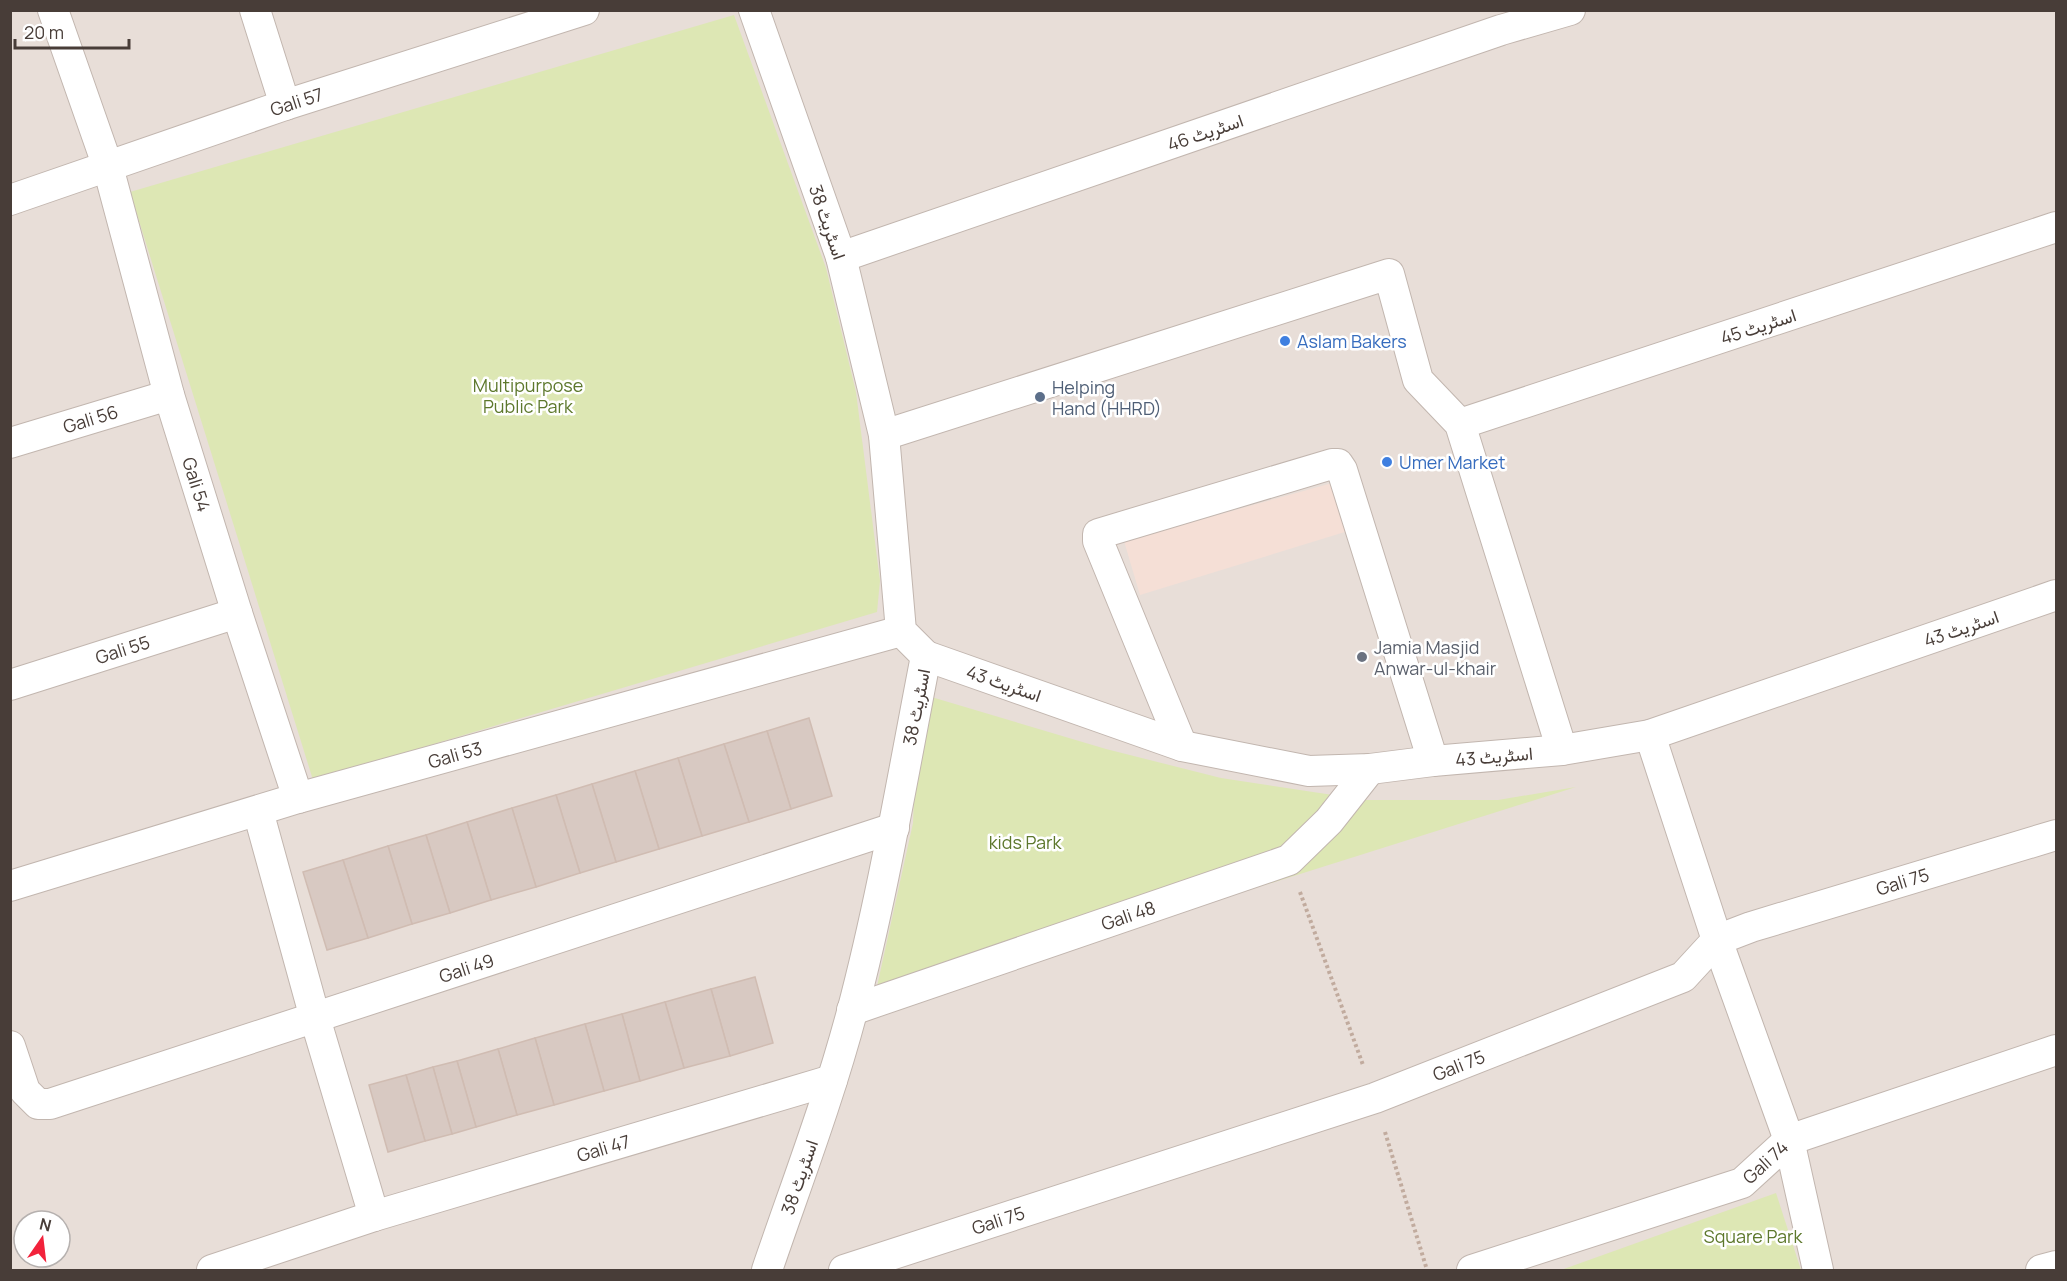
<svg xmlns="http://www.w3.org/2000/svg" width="2067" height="1281" font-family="Manrope,Vazirmatn,sans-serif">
<rect width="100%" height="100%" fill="#f4eee9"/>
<path fill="#e8ded8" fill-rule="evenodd" d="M10,11H2056V1270H11ZM24,1221H60V1257H24Z"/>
<path fill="#f5dfd6" d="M1336,482L1348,531L1140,595L1124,541Z"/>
<g fill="#dde7b4">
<path d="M734,15L826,268L856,392L880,581L877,612L313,780L130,192Z"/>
<path d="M918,693L1106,749L1221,778L1366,800H1498L1576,787L872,1009L913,823Z"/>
<path d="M1776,1193L1801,1270H1561Z"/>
</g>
<g fill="#d8c9c2" stroke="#d0bcb2" stroke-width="1.5">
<path d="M809,718L832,796L791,809L767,731Z"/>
<path d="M767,731L791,809L749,822L724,744Z"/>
<path d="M724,744L749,822L702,836L678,758Z"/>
<path d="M678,758L702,836L659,849L635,771Z"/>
<path d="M635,771L659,849L616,862L592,784Z"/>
<path d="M592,784L616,862L580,873L556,795Z"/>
<path d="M556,795L580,873L536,887L512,808Z"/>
<path d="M512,808L536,887L491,900L467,822Z"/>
<path d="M467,822L491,900L450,913L426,835Z"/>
<path d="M426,835L450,913L412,924L388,846Z"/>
<path d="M388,846L412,924L368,938L343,860Z"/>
<path d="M343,860L368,938L327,950L303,872Z"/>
<path d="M755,977L773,1043L730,1056L711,989Z"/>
<path d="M711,989L730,1056L684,1068L665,1002Z"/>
<path d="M665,1002L684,1068L640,1081L622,1014Z"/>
<path d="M622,1014L640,1081L604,1091L585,1024Z"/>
<path d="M585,1024L604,1091L554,1105L535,1038Z"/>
<path d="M535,1038L554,1105L517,1115L498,1049Z"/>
<path d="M498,1049L517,1115L476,1127L457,1061Z"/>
<path d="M457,1061L476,1127L452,1134L433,1067Z"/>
<path d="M433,1067L452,1134L425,1141L406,1075Z"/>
<path d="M406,1075L425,1141L388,1152L369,1085Z"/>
</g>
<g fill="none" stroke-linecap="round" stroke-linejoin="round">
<g stroke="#c2b6af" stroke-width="32">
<g id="street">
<path id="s1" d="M53,10L108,167L169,395L237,613L298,798"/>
<path d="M255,10L285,105"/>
<path d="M754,10L841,257L884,435L901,631L926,656C903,774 883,895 852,1012C829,1099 796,1185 767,1270"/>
<path id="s2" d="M10,200L285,105L584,10"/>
<path d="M841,257L1501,30L1570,10"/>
<path d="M1460,424L2056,227"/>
<path d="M884,435L1389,274L1418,380L1460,424L1562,750"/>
<path id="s3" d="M10,443L169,395"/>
<path d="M926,656L1182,746L1309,771L1370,769L1433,761L1562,750L1650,735L2056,595"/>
<path id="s4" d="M10,685L237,613"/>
<path d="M1650,735L1717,940L1789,1140L1818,1270"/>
<path d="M1182,746L1098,541V534L1332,464H1338L1342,470L1433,761"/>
<path d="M258,811L315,1018L374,1216"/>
<path id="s5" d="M10,886L298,798L901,631"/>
<path id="s6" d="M852,1010L1289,860L1329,821L1370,769"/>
<path id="s7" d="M10,1046L25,1091L38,1104H50L894,828"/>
<path id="s8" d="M212,1270L374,1216L832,1080"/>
<path id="s9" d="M844,1270L1375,1098L1683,977L1717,940L1751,927L2056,835"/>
<path id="s10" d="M1472,1270L1742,1183L1789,1140L2056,1050"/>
<path d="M2041,1270L2056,1266"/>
</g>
</g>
<g stroke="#c1ab9e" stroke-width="4" stroke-dasharray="3 3" stroke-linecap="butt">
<path d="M1300,892L1363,1065"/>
<path d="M1385,1132L1427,1270"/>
</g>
<use href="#street" stroke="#fff" stroke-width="30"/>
</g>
<g fill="#3f7fe0" stroke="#fff" stroke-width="2">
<circle cx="1285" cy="341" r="6"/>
<circle cx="1387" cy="462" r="6"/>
</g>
<circle fill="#5c6f8a" stroke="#fff" stroke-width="2" cx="1040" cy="397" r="6"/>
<circle fill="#6b7280" stroke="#fff" stroke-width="2" cx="1362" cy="657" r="6"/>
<g text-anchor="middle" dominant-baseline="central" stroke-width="5" stroke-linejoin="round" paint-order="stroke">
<g font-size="18" fill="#483d38" stroke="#fff">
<text stroke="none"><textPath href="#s2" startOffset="303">Gali 57</textPath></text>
<text transform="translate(1205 132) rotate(-19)">اسٹریٹ 46</text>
<text transform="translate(828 222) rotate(71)">اسٹریٹ 38</text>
<text transform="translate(1758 326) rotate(-18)">اسٹریٹ 45</text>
<text stroke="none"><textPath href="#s3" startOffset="84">Gali 56</textPath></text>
<text stroke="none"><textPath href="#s1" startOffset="496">Gali 54</textPath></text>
<text transform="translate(1961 628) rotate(-19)">اسٹریٹ 43</text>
<text stroke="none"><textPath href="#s4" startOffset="118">Gali 55</textPath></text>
<text transform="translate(1004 683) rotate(19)">اسٹریٹ 43</text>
<text transform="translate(916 707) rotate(-79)">اسٹریٹ 38</text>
<text stroke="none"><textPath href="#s5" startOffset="464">Gali 53</textPath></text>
<text transform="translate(1494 756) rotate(-5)">اسٹریٹ 43</text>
<text stroke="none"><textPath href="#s9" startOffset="1134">Gali 75</textPath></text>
<text stroke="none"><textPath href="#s6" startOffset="292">Gali 48</textPath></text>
<text stroke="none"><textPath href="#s7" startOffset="516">Gali 49</textPath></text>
<text stroke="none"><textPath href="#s9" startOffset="648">Gali 75</textPath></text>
<text stroke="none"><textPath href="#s8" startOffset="410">Gali 47</textPath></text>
<text stroke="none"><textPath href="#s10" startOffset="315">Gali 74</textPath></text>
<text transform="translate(799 1177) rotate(-71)">اسٹریٹ 38</text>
<text stroke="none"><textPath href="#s9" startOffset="162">Gali 75</textPath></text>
</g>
<g font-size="18" fill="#366cbe" stroke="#fff" text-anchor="start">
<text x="1297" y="341">Aslam Bakers</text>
<text x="1399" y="462">Umer Market</text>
</g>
<g font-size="18" fill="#5d782c" stroke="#fff">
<text x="528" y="385">Multipurpose<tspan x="528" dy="21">Public Park</tspan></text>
<text x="1025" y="842">kids Park</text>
<text x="1753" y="1236">Square Park</text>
</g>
<g font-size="18" fill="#4e5e75" stroke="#fff" text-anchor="start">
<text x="1052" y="387">Helping<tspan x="1052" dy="21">Hand (HHRD)</tspan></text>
</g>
<g font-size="18" fill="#5b616d" stroke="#fff" text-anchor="start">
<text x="1374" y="647">Jamia Masjid<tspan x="1374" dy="21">Anwar-ul-khair</tspan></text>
</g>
</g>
<rect width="2067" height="1281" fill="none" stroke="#483d38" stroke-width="24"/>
<g transform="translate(42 1239) rotate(14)"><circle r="28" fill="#ffffff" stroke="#b6b1af" stroke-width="1.5"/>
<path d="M0-4.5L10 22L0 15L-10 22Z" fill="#f2223b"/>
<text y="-9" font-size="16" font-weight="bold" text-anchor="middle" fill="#483d38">N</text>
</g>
<path d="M15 39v9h114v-9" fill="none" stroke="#483d38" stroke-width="3"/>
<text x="24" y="39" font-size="18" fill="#483d38" stroke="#ffffff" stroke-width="4.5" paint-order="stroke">20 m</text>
</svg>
